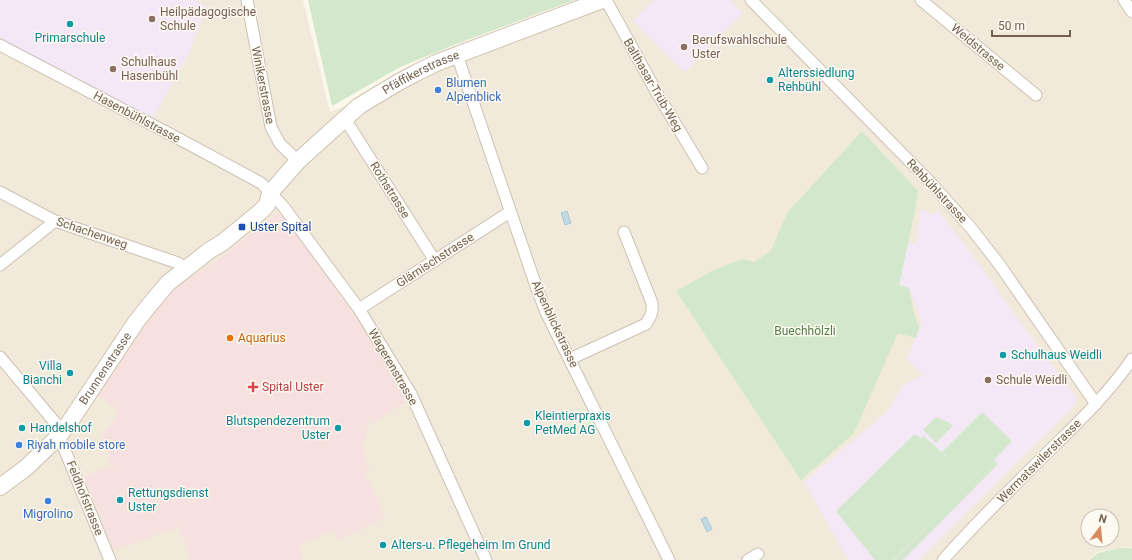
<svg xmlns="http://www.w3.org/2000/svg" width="1132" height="560" font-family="Roboto,sans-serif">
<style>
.residential{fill:#f1eada;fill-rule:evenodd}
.education{fill:#f4e8f7}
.medical{fill:#f7e0e0}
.green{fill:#d2e7cb}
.water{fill:#c1d9e2;stroke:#a9c6d3}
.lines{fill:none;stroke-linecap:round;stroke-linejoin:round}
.minor-casing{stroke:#ccc1b2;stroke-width:13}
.secondary-casing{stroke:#cec2b0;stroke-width:18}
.minor{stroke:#fff;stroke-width:11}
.secondary{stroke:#fff;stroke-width:16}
.education-dot{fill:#8d6e63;stroke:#fdfaf1;stroke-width:1.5}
.culture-dot{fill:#0f9aa8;stroke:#fdfaf1;stroke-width:1.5}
.shop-dot{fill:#3f7fe0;stroke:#fdfaf1;stroke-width:1.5}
.transit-dot{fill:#1a4fb4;stroke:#fdfaf1;stroke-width:1.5}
.food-dot{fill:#e8710a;stroke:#fdfaf1;stroke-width:1.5}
.health-dot{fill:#e0444e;stroke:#fdfaf1;stroke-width:1.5}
.labels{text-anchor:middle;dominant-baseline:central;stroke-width:3;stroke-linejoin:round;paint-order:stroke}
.education-label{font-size:12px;fill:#785e54;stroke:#fdfaf1;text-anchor:start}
.culture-label{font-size:12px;fill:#0d838f;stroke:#fdfaf1;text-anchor:start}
.street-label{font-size:12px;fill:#736251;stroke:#fdfaf1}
.shop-label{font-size:12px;fill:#366cbe;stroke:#fdfaf1;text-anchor:start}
.transit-label{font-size:12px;fill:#164399;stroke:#fdfaf1;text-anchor:start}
.park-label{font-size:12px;fill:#547d4d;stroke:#fdfaf1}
.food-label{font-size:12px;fill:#c56008;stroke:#fdfaf1;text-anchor:start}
.health-label{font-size:12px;fill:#be3a42;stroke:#fdfaf1;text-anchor:start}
</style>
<rect width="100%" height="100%" fill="#fbf7eb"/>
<path class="residential" d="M0,0H303L330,112L498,46L569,21L606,0H1132V547L1119,548L1097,552L1088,560H0ZM1088,516H1112V540H1088Z"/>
<path class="education" d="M0,0H194L207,6L188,55L152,120L0,45Z
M654,0H729L743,13L685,72L633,21Z
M923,210L932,215L937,210L972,254L1015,315L1076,397V401L1075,405L919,560H848L804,482L888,411L903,386L923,375L907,358L922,324L909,288L899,285L908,242L916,244L920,212Z"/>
<path class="medical" d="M279,212L306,247L372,339L401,385L408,401L369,425L365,433L367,440L360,442L362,449L370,468L365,472L385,518L339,540L332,531L298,546L303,560H192L179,527L114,550L84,477L113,465L101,439L120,410L98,396L143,327L156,310L182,282L192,276L214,263Z"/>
<path class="green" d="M308,0H574L454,45L400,67L332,106Z
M862,131L918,191L915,211L899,285L909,288L913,310L919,327L916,338L898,333L854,433L801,480L676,291L712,271L742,259L754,262L771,251L787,213Z
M982,412L1012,441L994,460L998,464L903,560H894L954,500L893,560H875L836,511L915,434L921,438L924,436L930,442H931L972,482L942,452Z
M936,417C943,422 946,419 953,426L936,443L923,430Z
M1119,548H1132V560H1089L1098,553Z"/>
<path class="water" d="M567,211L571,223L565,225L561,213Z
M706,517L712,529L707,532L701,519Z"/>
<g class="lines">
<defs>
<path id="minor" d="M247,0L271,127L280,144L298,161
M606,0L657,93L702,168
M751,0L930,182L971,228L999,264L1096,404
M921,0L1036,95
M1124,0L1132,12
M0,45L170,134L261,183L283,206L359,309L411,394L486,560
M457,55L536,286L546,312L669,560
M345,119L435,261
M0,192L55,221L178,263L186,269
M0,265L55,221
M359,309L510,212
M0,357L58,426L59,436L110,560
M570,359L646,324C651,316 653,312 652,303L624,232
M748,560L758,554
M943,560C978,520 1017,483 1055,445C1083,418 1110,391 1132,359"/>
<g id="secondary">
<path id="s1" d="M0,487L27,467L59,436L73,417L136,322L151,303L168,283L210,250L222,243L260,212L267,205L270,193L298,161L359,106L399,82L416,73L436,63L602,0"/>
</g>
</defs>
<use href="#minor" class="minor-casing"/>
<use href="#secondary" class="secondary-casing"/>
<use href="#minor" class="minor"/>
<use href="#secondary" class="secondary"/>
</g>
<g class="education-dot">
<circle cx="152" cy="19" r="4"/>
<circle cx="684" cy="47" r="4"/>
<circle cx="113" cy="69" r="4"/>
<circle cx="988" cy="380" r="4"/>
</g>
<g class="culture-dot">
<circle cx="70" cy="24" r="4"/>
<circle cx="770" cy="80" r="4"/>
<circle cx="1003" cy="355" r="4"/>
<circle cx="70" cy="373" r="4"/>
<circle cx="527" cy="423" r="4"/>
<circle cx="22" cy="428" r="4"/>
<circle cx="338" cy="428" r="4"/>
<circle cx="120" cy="500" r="4"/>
<circle cx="383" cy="545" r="4"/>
</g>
<g class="shop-dot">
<circle cx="438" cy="90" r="4"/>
<circle cx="19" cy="445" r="4"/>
<circle cx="48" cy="501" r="4"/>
</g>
<rect class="transit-dot" x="238" y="223" width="8" height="8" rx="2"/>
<circle class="food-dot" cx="230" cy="338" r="4"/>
<path class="health-dot" d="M251 381h4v4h4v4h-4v4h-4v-4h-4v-4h4z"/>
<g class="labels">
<g class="education-label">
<text x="160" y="12">Heilpädagogische<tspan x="160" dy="14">Schule</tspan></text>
<text x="692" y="40">Berufswahlschule<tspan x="692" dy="14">Uster</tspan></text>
<text x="121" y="62">Schulhaus<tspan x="121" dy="14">Hasenbühl</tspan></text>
<text x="996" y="380">Schule Weidli</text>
</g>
<g class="culture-label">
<text x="70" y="38" text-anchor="middle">Primarschule</text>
<text x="778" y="73">Alterssiedlung<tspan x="778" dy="14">Rehbühl</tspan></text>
<text x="1011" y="355">Schulhaus Weidli</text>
<text x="62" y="366" text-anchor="end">Villa<tspan x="62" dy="14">Bianchi</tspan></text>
<text x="535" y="416">Kleintierpraxis<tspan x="535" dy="14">PetMed AG</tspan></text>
<text x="330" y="421" text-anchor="end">Blutspendezentrum<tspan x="330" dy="14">Uster</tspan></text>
<text x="30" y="428">Handelshof</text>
<text x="128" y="493">Rettungsdienst<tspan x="128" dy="14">Uster</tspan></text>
<text x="391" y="545">Alters-u. Pflegeheim Im Grund</text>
</g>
<g class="street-label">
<text transform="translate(978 47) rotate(40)">Weidstrasse</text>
<text stroke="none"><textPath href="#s1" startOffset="600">Pfäffikerstrasse</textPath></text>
<text transform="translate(263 85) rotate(79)">Winikerstrasse</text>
<text transform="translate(653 85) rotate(60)">Balthasar-Trüb-Weg</text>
<text transform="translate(137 117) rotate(28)">Hasenbühlstrasse</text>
<text transform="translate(390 190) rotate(58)">Rothstrasse</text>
<text transform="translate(937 191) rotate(47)">Rehbühlstrasse</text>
<text transform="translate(92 233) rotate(19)">Schachenweg</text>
<text transform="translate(435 260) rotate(-33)">Glärnischstrasse</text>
<text transform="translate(555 324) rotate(65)">Alpenblickstrasse</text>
<text transform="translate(393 367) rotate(60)">Wagerenstrasse</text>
<text stroke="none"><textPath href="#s1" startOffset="160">Brunnenstrasse</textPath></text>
<text transform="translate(1039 461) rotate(-45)">Wermatswilerstrasse</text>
<text transform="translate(85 498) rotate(68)">Feldhofstrasse</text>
</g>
<g class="shop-label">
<text x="446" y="83">Blumen<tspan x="446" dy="14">Alpenblick</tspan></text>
<text x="27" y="445">Riyah mobile store</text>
<text x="48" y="514" text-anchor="middle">Migrolino</text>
</g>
<g class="transit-label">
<text x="250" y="227">Uster Spital</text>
</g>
<g class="park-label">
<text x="805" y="331">Buechhölzli</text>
</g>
<g class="food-label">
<text x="238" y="338">Aquarius</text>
</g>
<g class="health-label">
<text x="262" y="387">Spital Uster</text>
</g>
</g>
<g transform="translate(1100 528) rotate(16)"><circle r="19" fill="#fdfaf1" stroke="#c6bdb1"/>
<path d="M0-3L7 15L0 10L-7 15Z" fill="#d68b5f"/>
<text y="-6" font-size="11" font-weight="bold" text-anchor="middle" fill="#736251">N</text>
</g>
<path d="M992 30v6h78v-6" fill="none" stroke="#736251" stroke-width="2"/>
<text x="998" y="30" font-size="12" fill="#736251" stroke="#fdfaf1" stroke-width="3" paint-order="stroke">50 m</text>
</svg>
